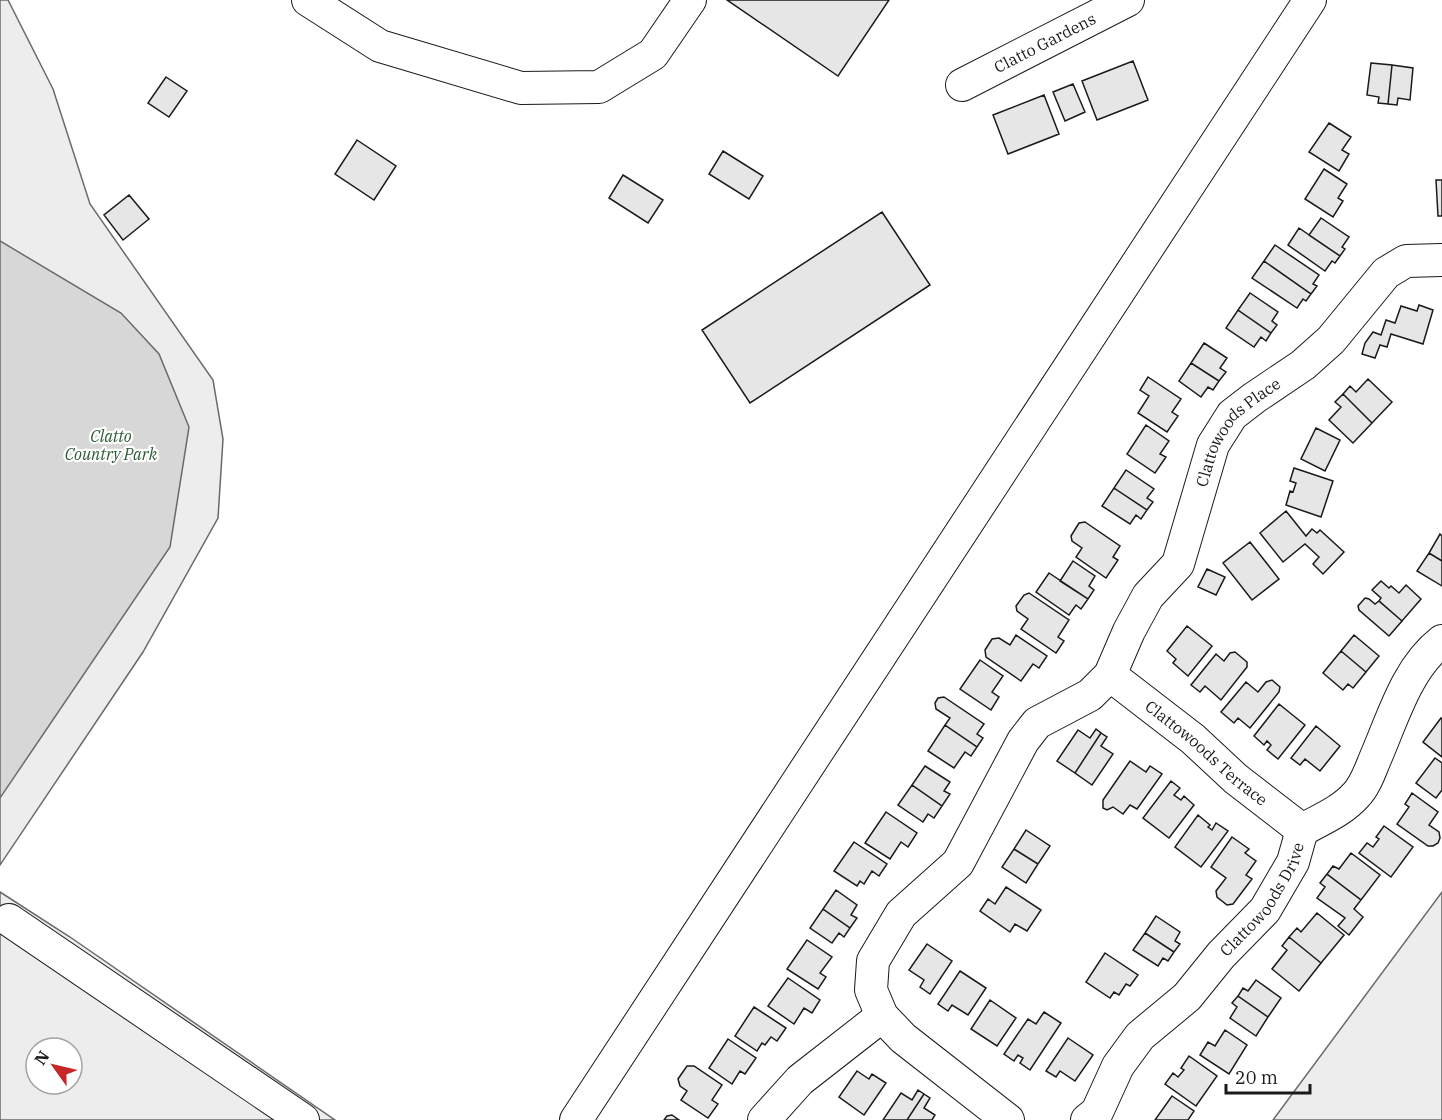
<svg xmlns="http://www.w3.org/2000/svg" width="1442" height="1120" font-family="'IBM Plex Serif',serif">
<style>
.built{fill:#ededed;stroke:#6a6a6a;stroke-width:1.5;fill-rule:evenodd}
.water{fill:#d7d7d7;stroke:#6a6a6a;stroke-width:1.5}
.building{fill:#e6e6e6;stroke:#1a1a1a;stroke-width:1.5}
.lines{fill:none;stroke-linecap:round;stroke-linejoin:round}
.minor-casing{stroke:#1a1a1a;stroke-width:34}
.minor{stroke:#fff;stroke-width:32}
.labels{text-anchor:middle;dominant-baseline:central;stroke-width:4.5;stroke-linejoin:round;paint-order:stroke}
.street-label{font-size:16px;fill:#1a1a1a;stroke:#fff}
.park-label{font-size:16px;font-style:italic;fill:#2b5a34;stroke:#fff}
</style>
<rect width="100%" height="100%" fill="#fff"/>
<path class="built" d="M0,0H8L53,89L90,204L213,380L223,439L218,518L143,652L0,865Z
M0,892L70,937L335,1120H0ZM36,1048H72V1084H36Z
M1442,892V1120H1273Z"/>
<path class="water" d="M0,241L121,313L159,354L189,427L170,547L0,798Z"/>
<path class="building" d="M727,0H889L838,76Z
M1133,61L1148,100L1097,120L1082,81Z
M1371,63L1392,65L1388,104L1378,103L1379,97L1367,95Z
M1392,65L1413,68L1410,100L1398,98L1397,105L1388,104Z
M166,77L187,91L169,117L148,103Z
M1073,84L1085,112L1065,121L1053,92Z
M1044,95L1059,134L1008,154L993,115Z
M1329,123L1351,137L1342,150L1349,154L1339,171L1309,152Z
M357,140L396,166L374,200L335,174Z
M723,151L763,176L749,199L709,174Z
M1324,169L1347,184L1338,198L1343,201L1333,217L1305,199Z
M623,175L663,200L648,223L609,198Z
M1436,180H1442V216H1438Z
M129,195L149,219L123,240L104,215Z
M882,212L930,285L750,403L702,330Z
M1321,218L1349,237L1342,247L1345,249L1340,256L1309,235Z
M1299,228L1340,256L1335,263L1332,261L1325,271L1288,245Z
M1275,245L1319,275L1313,284L1317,286L1311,294L1264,261Z
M1264,261L1311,294L1306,301L1303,299L1297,308L1252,278Z
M1250,293L1278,312L1272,321L1277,325L1271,333L1238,310Z
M1419,305L1433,310L1423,344L1391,334L1387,347L1380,345L1375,358L1362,354L1365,343L1373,332L1381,335L1386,320L1395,323L1401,306L1417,311Z
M1238,310L1271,333L1266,341L1261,337L1254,347L1226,328Z
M1204,343L1227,358L1220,368L1226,372L1219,381L1191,363Z
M1191,363L1219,381L1213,390L1208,387L1201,397L1179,381Z
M1148,377L1181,399L1172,412L1178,416L1167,432L1138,413L1149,396L1140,390Z
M1368,379L1392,402L1372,423L1343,394L1350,386L1356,392Z
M1343,394L1372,423L1353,443L1329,420L1341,407L1335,402Z
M1146,425L1169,441L1160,454L1166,457L1155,473L1127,454Z
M1316,428L1340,440L1325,471L1301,459Z
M1294,468L1333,481L1321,517L1286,505L1290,491L1293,492L1296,483L1290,481Z
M1126,470L1154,489L1147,498L1153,502L1147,510L1114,488Z
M1114,488L1147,510L1141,519L1136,515L1130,524L1102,506Z
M1286,511L1306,536L1312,529L1317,533L1320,530L1344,552L1323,574L1313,564L1319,557L1305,544L1283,562L1260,533Z
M1085,522L1120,546L1113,557L1118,560L1106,578L1076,557L1082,548L1072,541L1071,536L1079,523Z
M1440,534L1442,536V561L1429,553Z
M1250,542L1279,579L1252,600L1223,563Z
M1429,553L1442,561V586L1417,571Z
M1073,561L1095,576L1089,586L1094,590L1088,599L1060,581Z
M1207,569L1225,577L1216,595L1198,587Z
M1049,573L1088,599L1081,609L1076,605L1069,615L1036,592Z
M1381,581L1389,588L1391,586L1399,593L1406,585L1421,599L1402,621L1379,601L1381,598L1372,590Z
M1029,593L1069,620L1058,637L1064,641L1056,653L1021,629L1028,619L1017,611L1016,606L1024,595Z
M1365,598L1369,599L1375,604L1379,601L1402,621L1389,636L1359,610L1358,606Z
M1187,626L1212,646L1188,676L1173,663L1176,659L1167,651Z
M1016,635L1047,656L1039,668L1033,664L1021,681L986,657L985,650L992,639L999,638L1010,645Z
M1354,635L1379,656L1366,672L1341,651Z
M1341,651L1366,672L1353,688L1348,684L1343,690L1323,673Z
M1235,652L1247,662V667L1221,700L1205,686L1200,692L1191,685L1216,654L1224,661L1230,653Z
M980,660L1003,676L992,692L999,697L991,710L960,689Z
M1272,680L1280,687L1279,692L1250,728L1238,718L1234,723L1221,712L1246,682L1258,692L1266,682Z
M944,697L984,724L977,734L983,738L977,747L945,725L950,718L936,709L935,703L938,698Z
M1279,704L1305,725L1278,759L1267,750L1271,745L1267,741L1264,745L1254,736Z
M1441,718L1442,719V757L1423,742Z
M945,725L977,747L971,756L965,752L954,768L928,751Z
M1316,726L1340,746L1320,771L1305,759L1300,765L1291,758Z
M1096,729L1101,733L1075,773L1057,761L1078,730L1090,738Z
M1101,733L1107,737L1101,746L1113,754L1092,785L1075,773Z
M1435,758L1442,763V790L1436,798L1416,783Z
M1130,761L1146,772L1150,766L1162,774L1137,809L1130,805L1123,814L1113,807L1107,810L1103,808V800Z
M925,766L950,782L944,791L950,794L942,806L912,785Z
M1171,781L1180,788L1174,795L1181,800L1184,796L1194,805L1169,838L1143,818Z
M912,785L942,806L934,818L928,814L923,822L898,805Z
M1412,793L1438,812L1429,825L1439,832L1440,838L1438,843L1433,846H1428L1397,824L1409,807L1405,804Z
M886,812L917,833L908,847L901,842L890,859L865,843Z
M1198,815L1210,825L1208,827L1212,830L1216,823L1228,831L1201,867L1175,847Z
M1384,826L1413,847L1391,877L1359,853L1367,843L1373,847L1379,839L1376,837Z
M1026,830L1050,846L1038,864L1014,849Z
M1232,837L1249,849L1245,853L1256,861L1246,875L1252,879L1233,904L1227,905L1217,897L1216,891L1226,878L1211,867Z
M854,842L887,864L879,876L872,871L864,884L860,881L857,886L834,871Z
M1014,849L1038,864L1026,883L1002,867Z
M1351,853L1380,875L1361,900L1327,874L1333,866L1339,869Z
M1327,874L1361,900L1354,909L1363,917L1349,935L1338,926L1345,918L1317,898L1325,887L1320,883Z
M1006,887L1041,910L1027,931L1015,924L1010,932L980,911L988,899L995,904Z
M836,890L857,905L851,915L857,918L850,928L823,909Z
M823,909L850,928L844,937L839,933L832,943L810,928Z
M1317,913L1344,935L1321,963L1289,937L1297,928L1301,932Z
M1156,916L1180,932L1175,941L1180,944L1174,952L1145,933Z
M1145,933L1174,952L1168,961L1163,958L1158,966L1133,950Z
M1289,937L1321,963L1299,991L1272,969L1287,950L1282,946Z
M807,940L832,957L820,973L826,977L818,989L787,969Z
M927,944L952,961L930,994L920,987L924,980L909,970Z
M1105,953L1138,975L1130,986L1126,984L1119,995L1114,992L1110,998L1086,982Z
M960,971L986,988L968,1015L952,1005L948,1011L938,1004Z
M788,978L820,1000L812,1013L804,1008L794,1024L768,1006Z
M1256,980L1281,998L1268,1017L1238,996L1243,988L1248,991Z
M1238,996L1268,1017L1256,1036L1230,1018L1237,1007L1232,1003Z
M990,1000L1016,1018L997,1046L971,1029Z
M754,1007L786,1028L777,1041L771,1037L765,1045L762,1043L757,1051L735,1036Z
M1044,1012L1061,1023L1030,1070L1020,1063L1023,1058L1018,1055L1014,1061L1004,1054L1028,1019L1036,1024Z
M1225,1030L1247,1045L1229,1074L1200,1055L1208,1042L1215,1046Z
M1068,1038L1093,1055L1075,1081L1060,1071L1056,1077L1046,1071Z
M728,1039L756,1058L745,1074L740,1071L732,1084L709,1068Z
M1189,1056L1217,1076L1196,1106L1165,1084L1173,1073L1178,1077L1184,1070L1181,1068Z
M687,1066H694L722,1085L712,1100L718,1104L708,1118L681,1100L687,1091L680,1086L678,1079Z
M857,1071L869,1079L872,1074L886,1083L864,1115L839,1097Z
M918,1090L924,1094L907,1120H883L901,1093L912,1100Z
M924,1094L930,1098L924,1108L935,1115L932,1120H907Z
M1172,1096L1194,1111L1188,1120H1155Z
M672,1115L679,1120H664L667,1116Z"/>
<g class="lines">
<defs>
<g id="minor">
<path d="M308,0L380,46L521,88L599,87L653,54L690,0"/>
<path id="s1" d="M962,85L1128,0"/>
<path id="s2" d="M1110,675L1193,739L1236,779L1302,830"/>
<path d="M9,920L303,1120"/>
<path d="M576,1120L1310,0"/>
<path d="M764,1120L800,1080L882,1016"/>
<path id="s3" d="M1008,1120L903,1038L882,1016L871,990L873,961L901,914L958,863L1023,741L1037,723L1090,695L1110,675L1129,631L1148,596L1178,564L1213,445L1232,415L1254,398L1303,365L1331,340L1386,273L1406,261L1442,260"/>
<path id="s4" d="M1087,1120L1097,1112L1118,1066L1140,1036L1187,997L1221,955L1265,910L1293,862L1302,830C1320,820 1342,811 1356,795C1365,786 1370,771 1375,759C1393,718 1406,669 1442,641"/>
</g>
</defs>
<use href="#minor" class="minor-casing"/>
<use href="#minor" class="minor"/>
</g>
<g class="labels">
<g class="street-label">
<text stroke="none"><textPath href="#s1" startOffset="93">Clatto Gardens</textPath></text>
<text stroke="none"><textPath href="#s3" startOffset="882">Clattowoods Place</textPath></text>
<text stroke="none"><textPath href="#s2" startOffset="124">Clattowoods Terrace</textPath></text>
<text stroke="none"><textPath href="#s4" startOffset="286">Clattowoods Drive</textPath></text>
</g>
<g class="park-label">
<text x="111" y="436">Clatto<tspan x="111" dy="18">Country Park</tspan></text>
</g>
</g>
<g transform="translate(54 1066) rotate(304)"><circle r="28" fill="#ffffff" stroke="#a3a3a3" stroke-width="1.5"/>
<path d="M0-4.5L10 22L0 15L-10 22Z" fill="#c62828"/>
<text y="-9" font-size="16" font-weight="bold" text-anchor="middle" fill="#1a1a1a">N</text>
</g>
<path d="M1226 1084v9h84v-9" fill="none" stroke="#1a1a1a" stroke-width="3"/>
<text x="1235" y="1084" font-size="18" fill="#1a1a1a" stroke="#ffffff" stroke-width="4.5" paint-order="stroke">20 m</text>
</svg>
